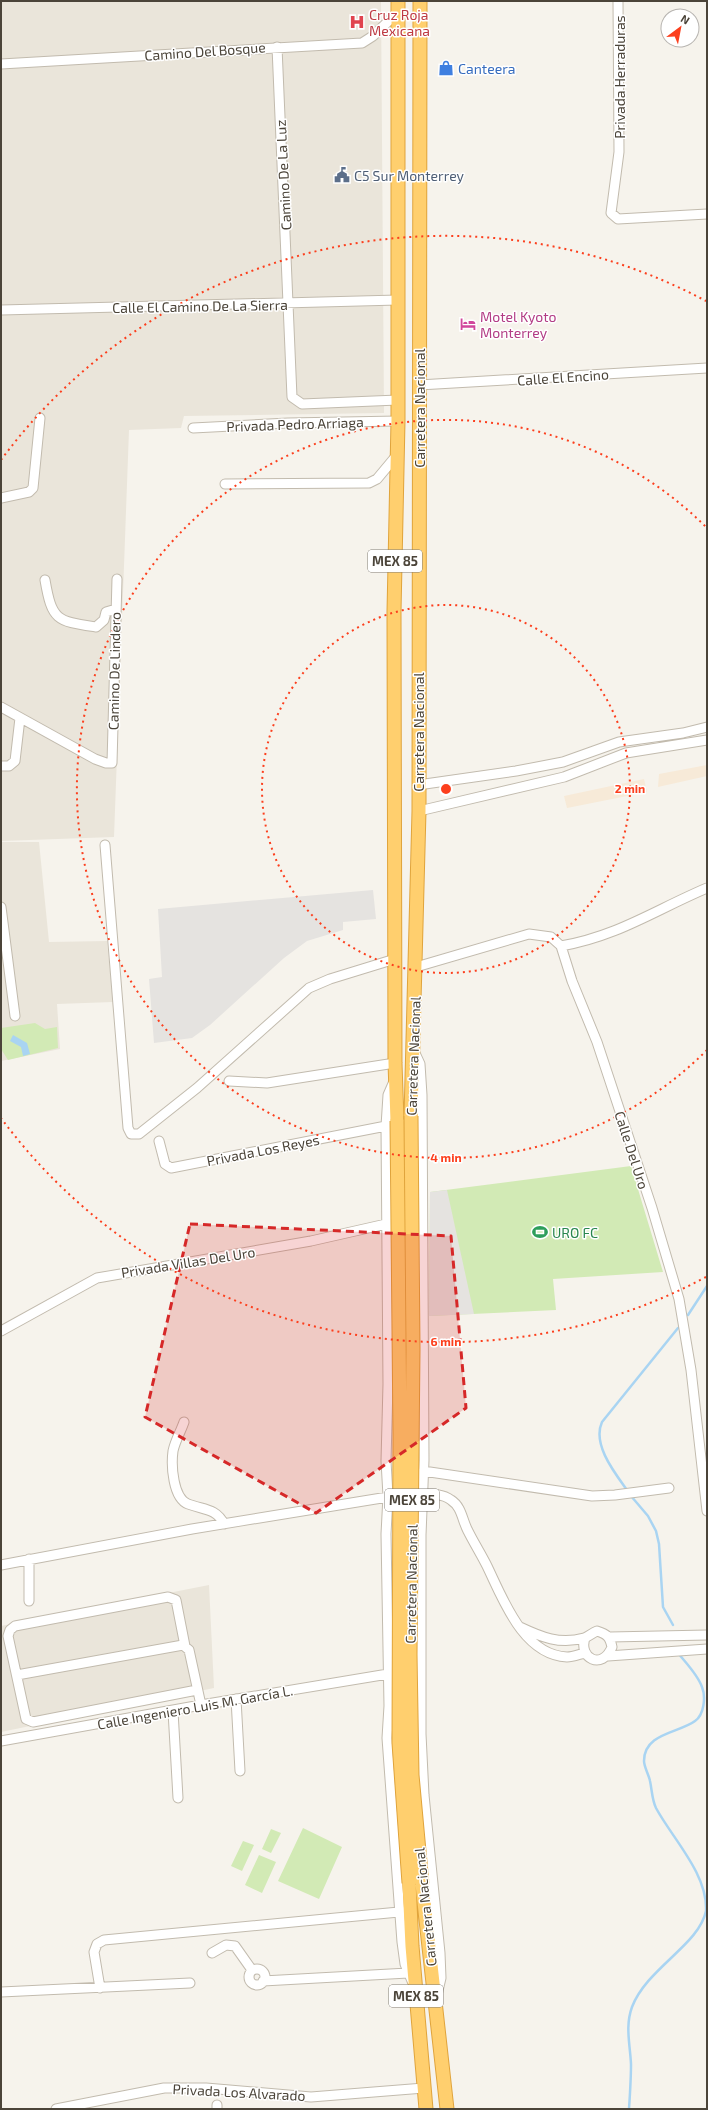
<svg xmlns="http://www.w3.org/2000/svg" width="708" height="2110" font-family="'Exo 2',sans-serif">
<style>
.residential{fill:#eae5da}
.commercial{fill:#f7ead8}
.green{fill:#d2eab5}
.parking{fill:#e5e3e0}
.water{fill:#a9d4f2}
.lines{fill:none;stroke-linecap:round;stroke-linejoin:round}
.stream{stroke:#a9d4f2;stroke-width:2.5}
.minor-casing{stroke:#c2bbae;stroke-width:11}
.highway-casing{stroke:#e0a43c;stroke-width:15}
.minor{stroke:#fff;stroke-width:9}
.highway{stroke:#ffcf6e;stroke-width:13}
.highway-bridge-casing{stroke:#e0a43c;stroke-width:15;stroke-linecap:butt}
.highway-bridge{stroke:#ffcf6e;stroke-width:13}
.marked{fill:#d62828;fill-opacity:0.2;stroke:#d62828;stroke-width:3;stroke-dasharray:8 5;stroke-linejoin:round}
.ring{fill:none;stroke:#fc3f1d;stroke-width:2;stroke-dasharray:2 4}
.labels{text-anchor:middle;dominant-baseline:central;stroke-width:3;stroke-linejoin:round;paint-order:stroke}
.shield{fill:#fff;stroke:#817c74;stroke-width:1}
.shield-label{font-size:13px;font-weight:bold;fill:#4b4439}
.health-label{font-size:14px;fill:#be3a42;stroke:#fff;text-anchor:start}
.street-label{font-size:14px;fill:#4b4439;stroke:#fff}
.shop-label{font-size:14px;fill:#366cbe;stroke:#fff;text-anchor:start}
.service-label{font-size:14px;fill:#4e5e75;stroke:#fff;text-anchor:start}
.hotel-label{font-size:14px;fill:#b23c85;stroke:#fff;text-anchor:start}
.leisure-label{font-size:14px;fill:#27864d;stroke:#fff;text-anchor:start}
.centre{fill:#fc3f1d;stroke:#fff;stroke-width:2}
.ring-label{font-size:12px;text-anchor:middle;font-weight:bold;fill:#fc3f1d;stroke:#fff;stroke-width:3;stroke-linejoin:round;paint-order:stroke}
</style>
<rect width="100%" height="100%" fill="#f6f3ec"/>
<path class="residential" d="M1,1H381L384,413L184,416L181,428L129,430L114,837L1,841Z
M1,842H39L49,942L107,941L113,1002L57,1004L60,1049L1,1061Z
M209,1585L214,1688L1,1732V1626Z"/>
<path class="commercial" d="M707,765V776L658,787L659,774Z
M644,779L647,792L567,808L564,796Z"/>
<path class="green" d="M35,1023L45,1029L57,1027L58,1048L8,1060L1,1049V1028Z
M631,1166L663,1272L553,1279L556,1310L429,1316L430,1192Z
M303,1828L342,1847L319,1899L278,1881Z
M271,1829L281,1833L271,1853L262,1849Z
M243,1841L254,1845L242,1871L231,1866Z
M259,1855L276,1862L262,1893L245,1885Z"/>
<path class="parking" d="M373,890L376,919L343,922V930L307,941L284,958L210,1025L192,1038L154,1043L149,979L162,977L158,909Z
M447,1190L474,1314L429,1316L430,1192Z"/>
<path class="water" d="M13,1035L27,1043L30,1054L23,1056L21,1047L10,1041Z"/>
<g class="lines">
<path class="stream" d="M688,1315L707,1286
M627,1490C614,1472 592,1444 602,1422L678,1328
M631,1496L648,1516L656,1531L659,1544L663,1607L673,1625
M629,2109C630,2094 631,2079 631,2064C630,2044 625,2026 632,2007C647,1968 699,1945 706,1911C708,1874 672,1838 656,1808C652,1800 652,1790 650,1781C649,1775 644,1767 644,1761C644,1733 679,1733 695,1721C704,1715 706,1697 702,1687C698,1675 686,1663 678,1653"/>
<defs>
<path id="minor" d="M618,1L619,152L611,213L618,219L707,214
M277,47L292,397L302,404L398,400
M1,64L362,43L373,36L398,12
M1,310L398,300
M419,385L707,368
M193,428L288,423L398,421
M225,484L369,483L377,479L397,455
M1,498L29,492L33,488L40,418
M45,580C52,621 57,621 96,627L104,620L106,612L116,609
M1,707L95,759L106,763H112L117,579
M1,766H9L15,761L20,718
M418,785L516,771L563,762L619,742L683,733L707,727
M419,811L564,777L626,753L707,740
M105,845L128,1128L131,1134H139L197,1088L309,988L330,979L395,959
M1,907L15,1016
M561,946C618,936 655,910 707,888
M416,967L529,934L551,937L561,946L572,981L597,1042L652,1208L679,1299L691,1370L707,1511
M414,1051L420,1064L422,1095L424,1460L421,1535V1734L424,1795L440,1953L441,1978L437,1995
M395,1079L388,1095L386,1126L388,1384L386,1461L388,1496L386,1534L389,1706L387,1738L402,1942L405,1964L412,1981
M229,1081L267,1083L395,1063
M159,1141L165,1164L171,1168L386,1126
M1,1331L97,1278L311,1241L386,1224
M184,1422C181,1431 175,1441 173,1451C171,1466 173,1498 188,1504C204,1510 216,1508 224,1524
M423,1471L592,1496L615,1495L669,1488
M418,1494C429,1494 442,1493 451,1500C462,1507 462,1520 468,1531C474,1543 481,1554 487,1566C503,1599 523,1655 567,1657C573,1657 580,1654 585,1653
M1,1565L192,1529L394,1496
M29,1601V1559
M520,1627C541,1637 560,1645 584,1638C588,1637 592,1633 597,1631C607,1634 610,1637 612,1647C602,1671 578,1658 585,1638
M610,1637L707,1635
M185,1646L176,1600L168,1597L15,1626L10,1630L8,1636L26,1719L33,1722L197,1690
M608,1656L707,1649
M17,1675L183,1645L189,1650L201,1705
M236,1699L240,1771
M173,1711L178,1798
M1,1741L201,1705L388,1674
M212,1953L226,1945L235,1946L252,1970
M249 1977a8 8 0 1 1 16 0a8 8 0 1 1-16 0Z
M263,1981L408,1973
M100,1988L94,1952L97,1944L104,1940L399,1912
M1,1992L190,1983
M217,2105V2109
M56,2109L164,2088H206L311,2097L424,2088"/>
<path id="highway" d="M411,1116L419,811L420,1
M397,1121L395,1063L394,612L398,421V1
M409,1883L412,1946L426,2109
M422,1884L447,2109"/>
</defs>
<use href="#minor" class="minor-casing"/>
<use href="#highway" class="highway-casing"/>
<use href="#minor" class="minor"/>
<use href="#highway" class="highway"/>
<defs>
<path id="highway-bridge" d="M411,1116L413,1349L410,1654L412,1775L422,1884
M397,1121L400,1436L399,1743L409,1883"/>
</defs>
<use href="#highway-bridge" class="highway-bridge-casing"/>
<use href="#highway-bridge" class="highway-bridge"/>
</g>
<path class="marked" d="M190,1224L451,1236L466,1408L316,1513L145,1417Z"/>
<g class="ring">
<circle cx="446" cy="789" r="184"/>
<path d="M707 1050A369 369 0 1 1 707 528"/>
<path d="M706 1277A553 553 0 0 1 1 1118M1 460A553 553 0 0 1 706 301"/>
</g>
<defs>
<symbol id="hospital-bare" viewBox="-9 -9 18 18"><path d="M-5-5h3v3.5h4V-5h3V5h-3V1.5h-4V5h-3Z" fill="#e0444e" stroke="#fff" stroke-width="2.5" paint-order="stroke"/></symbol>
<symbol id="shop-bare" viewBox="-9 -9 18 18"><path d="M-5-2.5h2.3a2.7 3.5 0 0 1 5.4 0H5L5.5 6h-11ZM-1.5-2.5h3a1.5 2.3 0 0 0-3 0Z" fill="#3f7fe0" stroke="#fff" stroke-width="2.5" paint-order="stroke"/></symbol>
<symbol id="civic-bare" viewBox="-9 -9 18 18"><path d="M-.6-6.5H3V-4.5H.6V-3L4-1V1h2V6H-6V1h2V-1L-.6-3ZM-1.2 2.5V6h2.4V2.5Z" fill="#5c6f8a" stroke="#fff" stroke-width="2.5" paint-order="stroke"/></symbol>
<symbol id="hotel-bare" viewBox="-9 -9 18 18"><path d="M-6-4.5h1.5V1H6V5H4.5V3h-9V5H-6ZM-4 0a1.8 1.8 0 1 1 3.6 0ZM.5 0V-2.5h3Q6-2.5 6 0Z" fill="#d1479c" stroke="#fff" stroke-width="2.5" paint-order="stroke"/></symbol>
<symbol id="stadium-bare" viewBox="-9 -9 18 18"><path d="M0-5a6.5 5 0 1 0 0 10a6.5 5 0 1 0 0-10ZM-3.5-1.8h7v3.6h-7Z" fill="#2e9e5b" stroke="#fff" stroke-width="2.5" paint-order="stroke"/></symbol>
</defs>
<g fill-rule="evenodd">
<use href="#hospital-bare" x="346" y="11" width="22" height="22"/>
<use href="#shop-bare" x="435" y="57" width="22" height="22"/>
<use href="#civic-bare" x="331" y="164" width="22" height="22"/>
<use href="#hotel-bare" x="457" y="313" width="22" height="22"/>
<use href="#stadium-bare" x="529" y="1221" width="22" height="22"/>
</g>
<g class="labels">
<g class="shield">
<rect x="368" y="550" width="54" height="22" rx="3"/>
<rect x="385" y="1489" width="54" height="22" rx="3"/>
<rect x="389" y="1985" width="54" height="22" rx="3"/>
</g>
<g class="shield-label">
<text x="395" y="561">MEX 85</text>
<text x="412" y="1500">MEX 85</text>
<text x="416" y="1996">MEX 85</text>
</g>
<g class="health-label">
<text x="369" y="14">Cruz Roja<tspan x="369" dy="16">Mexicana</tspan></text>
</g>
<g class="street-label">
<text transform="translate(205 51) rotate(-4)">Camino Del Bosque</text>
<text transform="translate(619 77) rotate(-90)">Privada Herraduras</text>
<text transform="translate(283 175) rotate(-93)">Camino De La Luz</text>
<text transform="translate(200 306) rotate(-1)">Calle El Camino De La Sierra</text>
<text transform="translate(563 377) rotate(-4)">Calle El Encino</text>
<text transform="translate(419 408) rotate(-90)">Carretera Nacional</text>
<text transform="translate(295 424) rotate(-2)">Privada Pedro Arriaga</text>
<text transform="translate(114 671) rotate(-89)">Camino De Lindero</text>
<text transform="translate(418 732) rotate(-90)">Carretera Nacional</text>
<text transform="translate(413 1056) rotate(-88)">Carretera Nacional</text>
<text transform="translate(263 1150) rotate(-11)">Privada Los Reyes</text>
<text transform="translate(632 1150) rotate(72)">Calle Del Uro</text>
<text transform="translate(188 1262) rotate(-9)">Privada Villas Del Uro</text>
<text transform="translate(411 1584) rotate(-89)">Carretera Nacional</text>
<text transform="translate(195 1707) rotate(-10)">Calle Ingeniero Luis M. García L.</text>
<text transform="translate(425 1907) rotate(-96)">Carretera Nacional</text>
<text transform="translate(239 2092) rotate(3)">Privada Los Alvarado</text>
</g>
<g class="shop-label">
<text x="458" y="68">Canteera</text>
</g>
<g class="service-label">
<text x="354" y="175">C5 Sur Monterrey</text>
</g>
<g class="hotel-label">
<text x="480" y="316">Motel Kyoto<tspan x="480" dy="16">Monterrey</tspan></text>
</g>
<g class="leisure-label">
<text x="552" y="1232">URO FC</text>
</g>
</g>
<circle cx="446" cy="789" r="6" class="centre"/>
<g class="ring-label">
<text x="630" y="793">2 min</text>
<text x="446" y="1162">4 min</text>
<text x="446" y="1346">6 min</text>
</g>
<rect width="708" height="2110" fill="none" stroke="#4b4439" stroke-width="4"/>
<g transform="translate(680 28) rotate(32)"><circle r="19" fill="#ffffff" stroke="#b7b4b0"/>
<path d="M0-3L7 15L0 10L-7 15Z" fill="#fc3f1d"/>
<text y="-6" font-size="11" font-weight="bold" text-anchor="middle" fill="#4b4439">N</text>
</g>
</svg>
